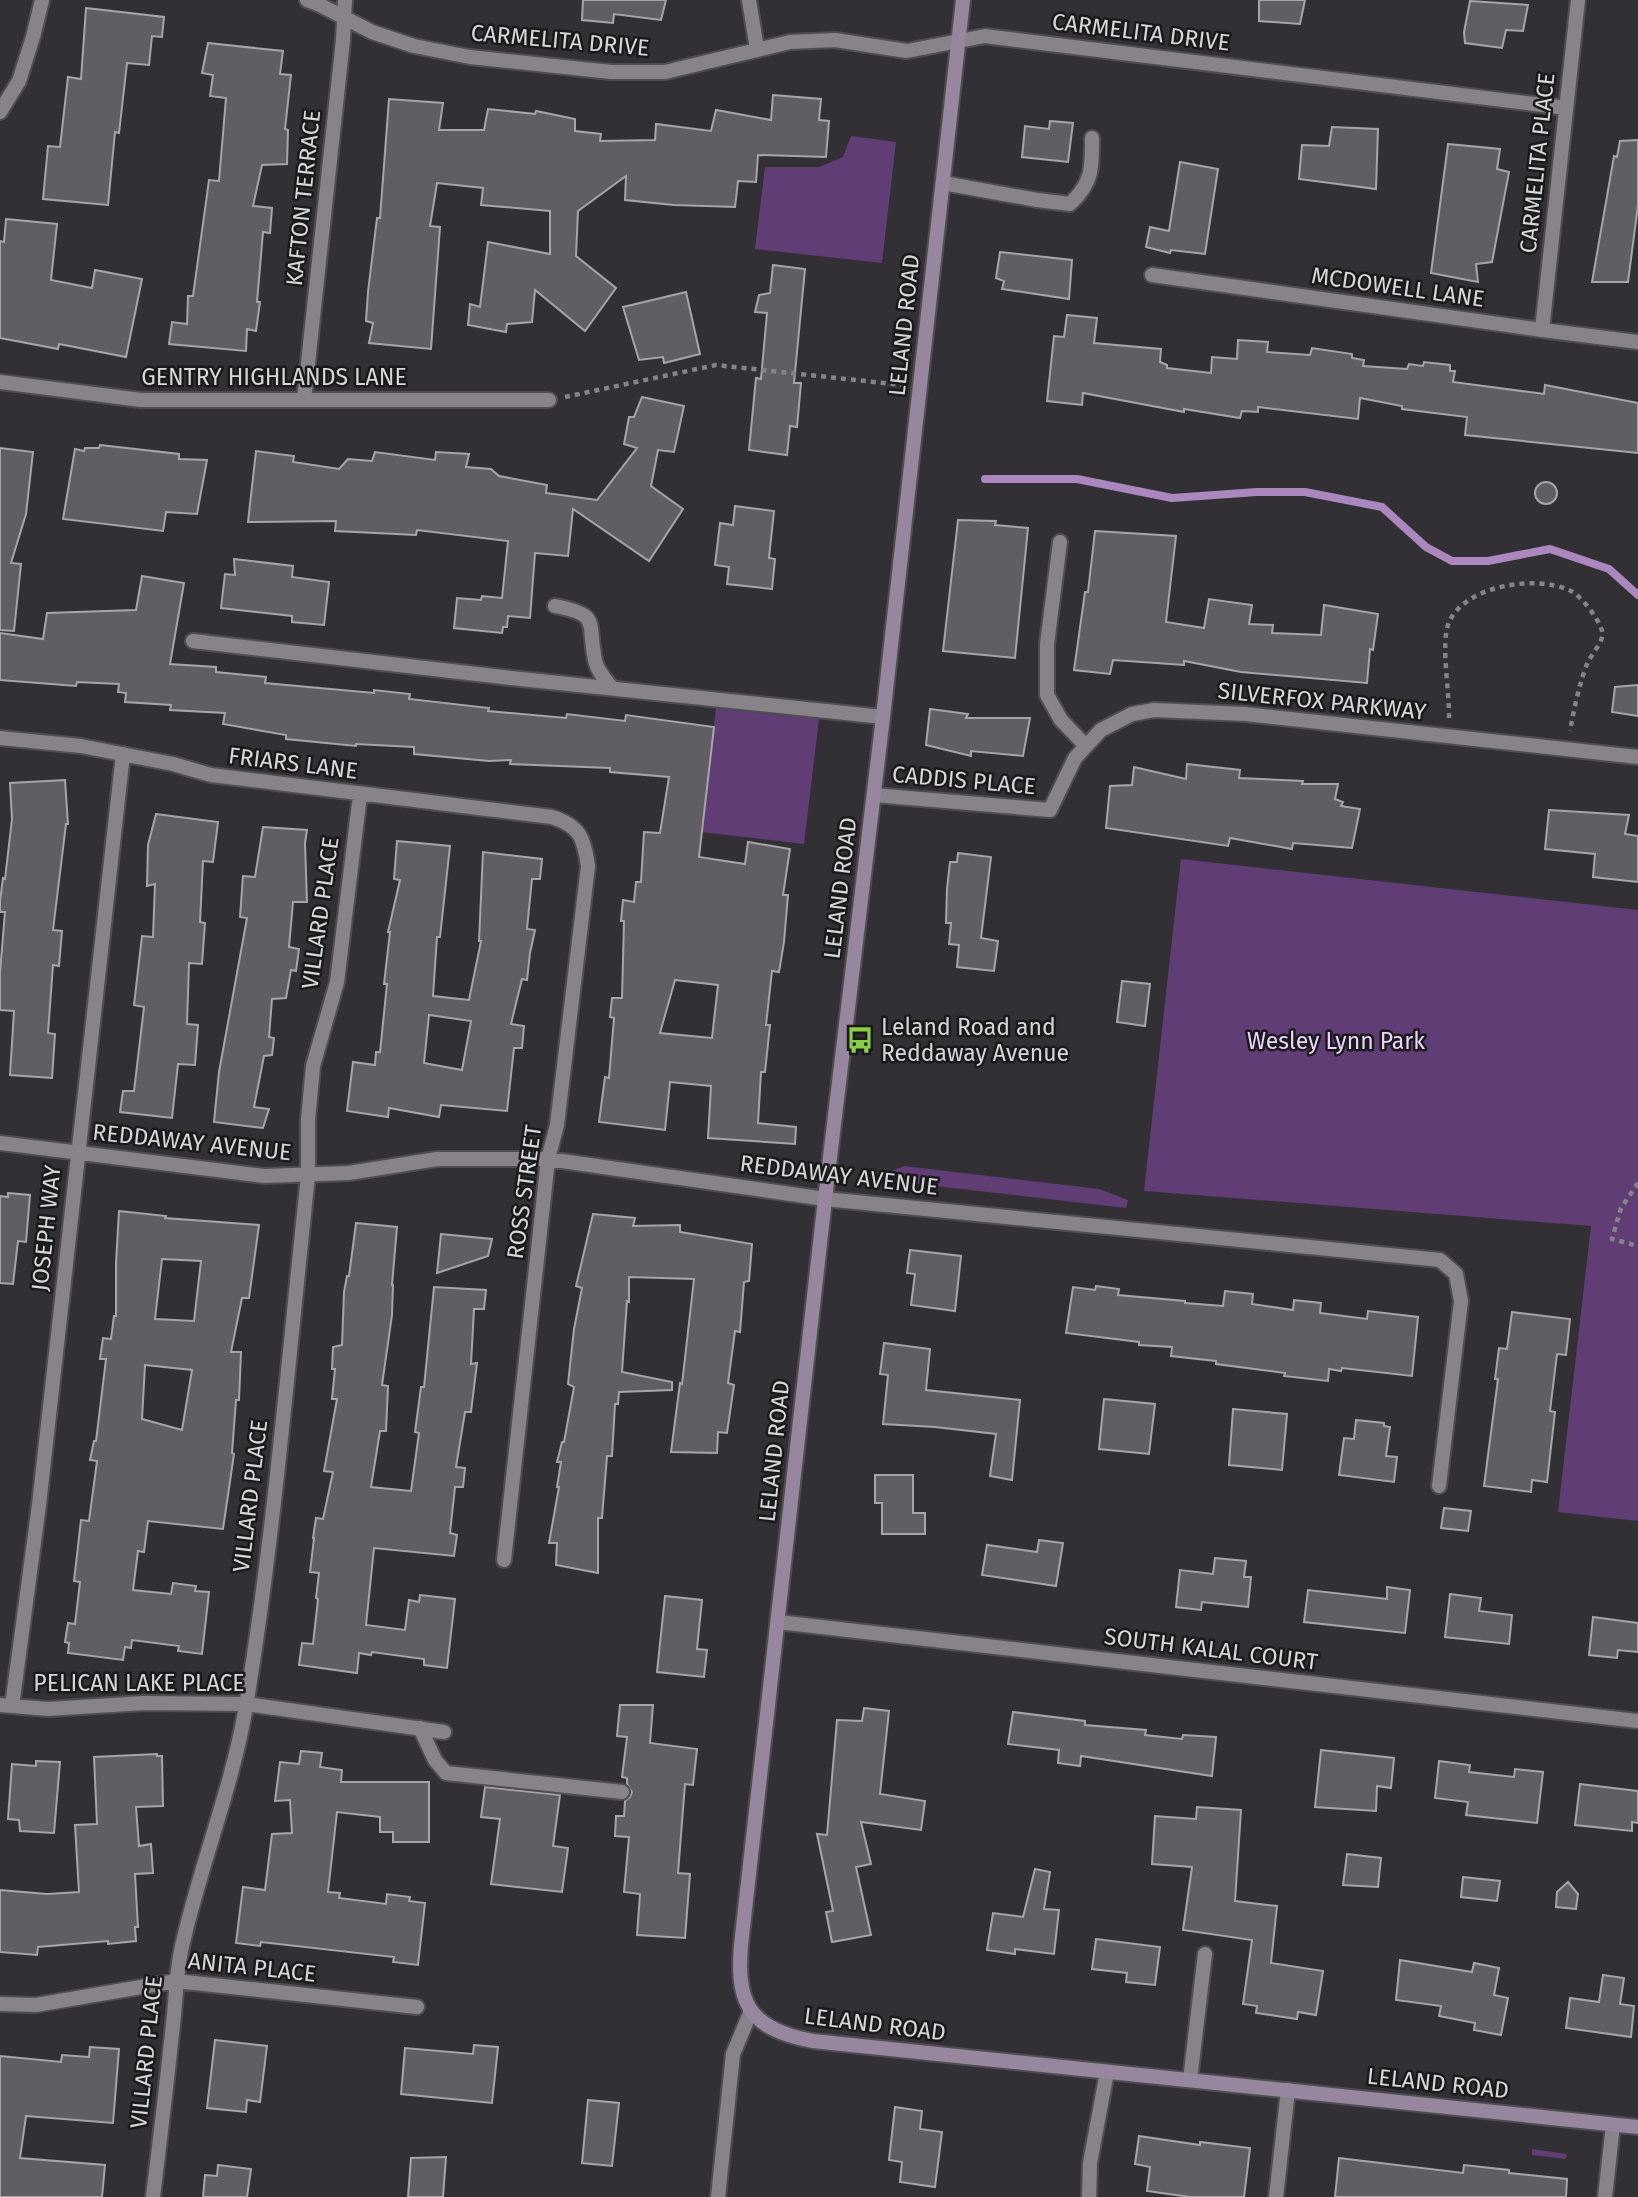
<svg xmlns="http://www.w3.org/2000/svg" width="1638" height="2197" font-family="'Fira Sans',sans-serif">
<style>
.green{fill:#603d75}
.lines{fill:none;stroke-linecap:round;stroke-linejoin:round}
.stream{stroke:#aa88be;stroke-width:8}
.building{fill:#605d63;stroke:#a8a4ab;stroke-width:2;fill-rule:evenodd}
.lane-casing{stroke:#504d52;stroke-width:18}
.street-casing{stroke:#504d52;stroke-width:18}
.secondary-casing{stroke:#504d52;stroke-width:18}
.path{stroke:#868488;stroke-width:4.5;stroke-dasharray:5 5;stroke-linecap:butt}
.lane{stroke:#878389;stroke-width:14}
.street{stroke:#878389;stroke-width:14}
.secondary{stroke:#96879f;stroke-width:14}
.labels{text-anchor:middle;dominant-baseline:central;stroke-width:5;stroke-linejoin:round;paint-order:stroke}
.street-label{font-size:23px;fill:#d8d6d9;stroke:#1a191b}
.poi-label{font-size:23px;fill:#d8d6d9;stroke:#1a191b;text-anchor:start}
.park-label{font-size:23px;fill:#ecd3fc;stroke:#1a191b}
</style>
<rect width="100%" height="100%" fill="#333035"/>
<path class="green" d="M851,136L896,142L882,263L755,249L765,167H819L843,157Z
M716,708L819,719L804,844L701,832Z
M1181,859L1638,910V1521L1558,1512L1591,1226L1144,1191Z
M904,1166L1099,1189L1128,1200L1126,1208L883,1180L884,1174Z
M1532,2149L1567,2154L1566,2159L1532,2155Z"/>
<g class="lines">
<path class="stream" d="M985,479H1077L1172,498L1257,492H1305L1382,507L1426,547L1452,561H1488L1550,549L1609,569L1638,595"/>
</g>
<path class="building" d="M583,0H666L661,20L614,14L613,23L582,20Z
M1259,0H1305L1300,24L1259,21Z
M1470,1L1528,5L1523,31L1506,30L1502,48L1465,43L1464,32Z
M86,8L164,17L162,37L152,36L149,65L127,63L119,133L115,132L108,205L43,199L48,146L60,147L68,77L81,79Z
M208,43L283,51L280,74L291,75L285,129L288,130L287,164L262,165L253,206L272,208L270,233L263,232L257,302H260L256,331L247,329L246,351L169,344L172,322L187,324L188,296H193L209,180L219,181L226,98L210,96L213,75L202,73Z
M773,95L821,99L819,120L829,121L826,157L758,155L756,182L738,181L735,207L674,205L625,200L626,176L578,211L576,256L616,288L585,331L535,290L532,322L507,324L506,332L468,325L470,304L480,307L488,242L550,254V211L481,205L483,188L437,183L430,226L440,227L431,349L369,343L373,323L366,321L368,292L377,218H380L389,99L443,103L439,130H484L488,109L535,114L536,111L575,119V131L601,134L600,141L655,140L656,124L711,131L716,110L771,120Z
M1050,121L1073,123L1068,162L1022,157L1025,126L1049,129Z
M1332,127L1378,129L1376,189L1299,179L1302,145L1329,146Z
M1638,140V205L1628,282H1592L1614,156L1617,157L1620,141Z
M1448,144L1500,149L1497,169L1509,172L1492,262L1476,264L1478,282L1431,273Z
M1180,162L1218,169L1205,254L1171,250L1170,253L1146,247L1150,227L1169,231Z
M6,219L57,224L51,280L92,288L95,270L142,279L126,357L59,344L58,349L0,338V241L4,242Z
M1000,252L1072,260L1069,299L1002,289L1004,281L996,278Z
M773,265L805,269L794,383H801L797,427L790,426L787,455L749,450L756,378L761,379L767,313L755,312L759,295L770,293Z
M686,292L700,354L664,363L663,357L639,360L623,307Z
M1067,315L1097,318L1094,343L1161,349L1160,362L1167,365V368L1211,373L1212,357L1237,359L1238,340L1268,342L1267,352L1310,355L1312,348L1352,354V358L1364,360L1363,366L1407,369L1409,364L1423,366L1424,362L1450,365V371H1455L1453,382L1544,394L1545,385L1638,403V453L1465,435L1467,417L1402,409V406L1360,398L1358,419L1258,407V412L1242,411L1240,418L1184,409V412L1083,393L1082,405L1047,401L1054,336L1064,337Z
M642,397L684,406L674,452L658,450L651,486L683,509L649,561L573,509L568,556L535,553L530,618L508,616L507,627H503L502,633L454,628L457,598L481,600L482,596L502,598L508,541L417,530L416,535L335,531L336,521L248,522L256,451L294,456L293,462L339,469L348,459L372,461L375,452L435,460L436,452L469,454L466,467L491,469L499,476L547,485L546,493L597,500L637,448L624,444L629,417H634Z
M100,445L179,454V459L207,460L197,514L166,512L163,531L63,519L75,449L84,451L85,448H99Z
M0,448L33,452L26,514L11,563L21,564L14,631L0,630Z
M1535 493a11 11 0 1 1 22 0a11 11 0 1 1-22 0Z
M735,506L774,511L769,558L775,559L772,589L727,584L729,567L715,565L720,523L733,525Z
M958,520L996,521L995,525L1028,528L1015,658L943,651Z
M1095,531L1176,536L1166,622L1204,628L1209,599L1252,605L1249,624L1273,625L1272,633L1321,635L1324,605L1378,614L1373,650L1370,649L1367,683L1241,672L1184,661V665L1113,660L1110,674L1074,670L1085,592H1088Z
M234,559L293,566L292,577L329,582L324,625L292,622V616L221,608L225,574L235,575Z
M142,576L184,583L170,664L216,667V672L266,677L265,683L374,693V690L410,694L409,699L489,708L488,711L566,718L567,714L625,721L626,715L714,727L699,857L745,864L748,842L790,849L783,895H788L784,942L779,972L772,971L766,1025H770L765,1072H761L758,1123L796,1127L795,1144L708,1138L711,1086L670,1082L665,1130L599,1122L605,1077L609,1078L614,1018L610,1017L612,998H622L624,921H621L623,900L634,902L636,882H641L644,832L660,833L669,777L610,772V768L510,764L511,760L489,761L414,754V747L356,744V746L286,739V735L223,724L225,713L170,710L171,705L125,702L126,693L118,692L119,684L77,682L76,686L0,680V633L43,639L47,613L136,610ZM675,980L718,985L712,1038L660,1033Z
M1638,685V716L1612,712L1615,687Z
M930,709L968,714L966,718H1030L1023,756L971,751V756L926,745Z
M1187,764L1240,770L1239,778L1303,781L1302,784H1338L1335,799L1343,802L1341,806L1360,809L1352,848L1293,843L1292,849L1230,838L1228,846L1106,828L1110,786L1132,785L1134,767L1186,779Z
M65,780L68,824H66L53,930L62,931L59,966L53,965L48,1033L55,1034L52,1078L10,1075L14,1011L0,1010V972L5,912H0V901L3,878L5,879L12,819L10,783Z
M1549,810L1629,815L1625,834L1638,836V882L1593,877L1595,854L1545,849Z
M156,814L218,822L213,862L203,861L200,922L205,923L202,964L189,963L187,1024L198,1025L195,1065L178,1064L172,1118L120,1112L123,1091H134L144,1007L134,1005L142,936L153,937L155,884L147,886L148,845Z
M263,827L307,830L305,843L307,902H293L289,947L299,949L296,971L291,970L286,998L272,999L269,1037L274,1038L272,1055L264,1056L254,1107L269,1109L263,1128L214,1122L219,1072L247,918L240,917L243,876L255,877Z
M397,841L450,846L440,937H437L433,996L469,1000L481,941H479L483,852L542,859L540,879H532L527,929L535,930L530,953L527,980L522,979L511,1024L524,1026L522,1048H514L507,1111L441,1105L439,1117L389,1108L388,1117L347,1111L353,1062L375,1065L376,1052H380L387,984H384L390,932H388L400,880L394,879ZM429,1015L471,1021L462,1070L424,1063Z
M958,853L991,857L981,938L998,941L994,971L957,967L959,945L949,944L951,923H946L947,889L950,862H957Z
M1122,981L1150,984L1145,1026L1117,1022Z
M8,1193L30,1195L26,1242L18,1241L13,1284L0,1283V1196L8,1197Z
M119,1211L166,1216L165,1218L259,1225L249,1298H242L231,1352H241L239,1400H236L232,1453L234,1454L223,1529L148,1521L144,1552L138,1551L133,1590L171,1594L173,1583L196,1586L195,1591L209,1592L202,1654L178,1651L179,1646L132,1640L131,1648L125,1647L123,1660L68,1653L69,1643L65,1642L68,1623L75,1624L80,1582L74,1581L81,1520L89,1521L97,1461L90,1460L94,1441H96L106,1359H100L103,1338L111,1339L114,1316H116V1263ZM162,1259L201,1261L194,1321L155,1319ZM145,1365L192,1370L182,1430L142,1419Z
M593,1214L635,1218L633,1226L680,1225V1232L752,1244L749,1281L744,1282L740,1332L735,1331L728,1383L734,1385L727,1433L718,1432L717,1453L671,1452L680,1383L682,1384L694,1279L629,1277V1302L627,1301L622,1372L672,1382V1390L619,1392L618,1404H615L612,1456H607L602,1518H598V1573L556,1565L557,1543H549L559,1487H557L561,1462H557L562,1442H564L574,1387L568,1384L574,1329L582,1288L576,1286Z
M356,1223L397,1227L392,1285H393L392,1315L382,1385L388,1386L386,1431H380L371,1487L411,1491L419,1433L415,1432L421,1387H424L434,1287L486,1290L484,1309H474L471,1364L477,1363L471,1412H465L456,1467L465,1468L463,1487H455L450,1533L457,1535L454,1556L374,1548L366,1625L405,1630L409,1600L419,1602L420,1595L455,1599L447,1668L424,1665V1659L372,1652L371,1655L359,1653L357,1673L299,1665L302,1643L313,1644L318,1599L316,1598L319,1573L310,1572L314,1538H313L316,1518L323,1519L333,1472L324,1471L337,1399H332L335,1369H332L333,1347L342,1345L344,1292L347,1276H349Z
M441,1234L492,1239L488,1256L437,1273Z
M910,1250L961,1256L955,1311L911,1305L915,1274L907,1273Z
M1096,1286L1119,1289L1118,1295L1185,1301V1303L1223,1306L1225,1291L1253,1294L1252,1304L1293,1310L1294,1300L1321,1303L1320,1313L1367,1319L1368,1311L1418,1317L1412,1376L1342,1368L1341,1371L1329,1369L1328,1381L1284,1376L1285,1373L1216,1364V1361L1171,1356L1172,1347L1139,1345V1342L1066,1333L1073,1287L1095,1290Z
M1512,1312L1570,1319L1566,1355L1557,1354L1550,1411L1555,1412L1547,1482L1532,1480L1531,1492L1484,1486L1498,1379H1495L1499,1348L1507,1349Z
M884,1343L930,1349L926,1390L1020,1400L1012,1480L990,1476L996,1434L935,1427L883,1424L888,1375L880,1374Z
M1104,1399L1155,1404L1149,1454L1099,1449Z
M1233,1409L1287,1414L1282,1470L1229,1465Z
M1356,1420L1384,1423V1426L1390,1427L1386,1456L1397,1457L1394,1482L1339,1475L1344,1438L1354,1439Z
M875,1475H913V1513H925V1534H882V1503H875Z
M1444,1508L1471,1511L1468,1531L1441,1528Z
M1039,1540L1063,1543L1056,1586L982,1575L987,1545L1037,1552Z
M1215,1558L1246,1561L1244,1577H1251L1248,1607L1202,1602L1201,1610L1176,1607L1180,1570L1213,1574Z
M1387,1587L1410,1590L1405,1633L1304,1622L1308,1590L1387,1599Z
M1450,1594L1481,1598L1479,1611L1512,1615L1509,1644L1445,1637Z
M665,1596L702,1600L697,1649L707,1650L704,1677L657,1672Z
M1593,1617L1638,1623V1652L1618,1650L1617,1658L1589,1655Z
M620,1705H653L650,1743L697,1749L693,1785L685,1784L678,1873L690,1874L685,1938L637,1935L640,1894L624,1892L629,1837L615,1836L616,1816H624L625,1801L630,1797L632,1792L627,1784V1778L622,1777L627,1737L617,1736Z
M864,1708L889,1711L880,1794L925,1801L921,1830L861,1822L871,1864L856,1867L871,1935L832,1942L826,1912L833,1911L817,1834L827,1835L837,1720L862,1721Z
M1013,1712L1085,1721V1725L1146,1730L1145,1735L1182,1739L1183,1735L1216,1737L1212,1776L1081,1756L1080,1766L1058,1763L1059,1750L1008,1744Z
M1321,1750L1394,1758L1391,1788L1377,1786L1376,1811L1315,1807Z
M301,1751L322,1753L320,1767L342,1770L341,1782H429V1842H393V1832H380V1817L337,1812L328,1892L340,1893L339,1898L386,1904L387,1894L410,1897L409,1901L425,1903L418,1965L393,1962L394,1957L261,1942L260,1946L236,1943L243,1887L265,1890L272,1834L292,1833L290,1800L275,1801L280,1762L299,1764Z
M157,1754V1756H162L163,1806L136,1807L139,1846L151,1844L153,1873L135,1874L138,1927H135L136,1941L108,1944V1941L38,1947L37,1955L0,1952V1890L47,1894L79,1892L75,1825L97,1824L94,1757Z
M36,1761L60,1762L54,1833L20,1831L19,1820L8,1819L12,1764L36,1766Z
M1439,1761L1470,1765L1469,1772L1514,1777L1515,1769L1543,1772L1537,1823L1466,1815L1468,1802L1435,1798Z
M1580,1784L1638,1791V1823L1632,1822V1831L1575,1825Z
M485,1787L560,1795L553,1846L568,1848L562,1892L491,1884L500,1819L481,1817Z
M1197,1807L1241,1810L1235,1901L1277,1906L1271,1963L1323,1971L1316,2015L1298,2012L1297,2019L1256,2013L1257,2006L1243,2004L1252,1940L1183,1930L1192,1867L1152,1864L1155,1816L1196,1819Z
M1347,1854L1381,1858L1378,1887L1343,1885Z
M1035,1869L1050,1872L1044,1909L1059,1910L1054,1954L1015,1949V1954L987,1950L993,1913L1023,1917Z
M1463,1877L1500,1881L1497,1901L1461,1897Z
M1568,1882L1578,1894L1576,1909L1556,1907L1557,1892Z
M1096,1939L1160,1947L1155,1985L1126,1982L1127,1973L1092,1969Z
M1400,1960L1472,1972L1474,1963L1499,1968L1494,1995L1508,1998L1501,2035L1474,2030L1475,2023L1439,2016L1441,2006L1396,2000Z
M1603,1975L1624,1978L1620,2004L1634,2006L1631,2037L1566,2028L1570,1998L1599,2002Z
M215,2040L267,2046L260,2102L247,2100L246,2112L207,2108Z
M474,2045L498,2047L492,2103L401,2094L405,2048L473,2054Z
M90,2047L119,2049L113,2123L26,2116L20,2158L105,2165L102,2197H0V2056L61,2062L62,2055L89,2057Z
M588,2100L619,2103L612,2166L582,2163Z
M895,2107L922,2111L920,2129L942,2132L935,2187L900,2182L902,2162L889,2160Z
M1139,2136L1200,2145V2142L1250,2148L1244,2197H1190L1147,2191L1150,2167L1135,2164Z
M446,2157L443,2197H408L411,2158Z
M1339,2158L1463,2173L1464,2165L1509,2170V2173L1567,2179L1566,2197H1335Z
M218,2165L251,2169L247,2197H203L205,2175L217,2176Z"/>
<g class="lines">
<defs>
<path id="lane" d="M943,183L1037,200L1070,204C1093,182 1092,168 1092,138
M555,606C601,615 587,621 595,660C597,671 605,679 612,688
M193,641L511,678L883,717
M420,1728L435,1760L446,1773L622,1792
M1190,2080L1205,1954
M1089,2197L1090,2163L1107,2072"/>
<path id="street" d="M307,0L320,5L372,32L414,46L470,57L611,72H665L790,42L835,40L907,51L985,36L1566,108
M749,0L757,49
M0,112L19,81L33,37L42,0
M1152,275L1542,330L1638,342
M1542,330L1578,0
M0,382L141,400H549
M304,400L343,40L345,0
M1060,542L1047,644V695L1061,720L1086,746
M0,738L81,746L173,764L211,775L552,817C580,826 584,838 588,866L557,1125L548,1159L504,1560
M874,795L1050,810L1075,758L1101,730L1132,714L1154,710L1245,714L1638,757
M0,1143L264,1176L349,1173L437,1159H548L825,1199L1440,1260L1456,1274L1461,1301L1439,1486
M778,1622L1638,1721
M0,1705L48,1709L144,1703L246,1704L444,1732
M12,1706L39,1505L123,754
M0,2004L36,2005L176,1981L417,2007
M153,2197C160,2139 167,2082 173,2024C176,1999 176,1975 181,1951C199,1868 232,1789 246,1706C275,1530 289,1352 308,1176V1120L313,1066L337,982L360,795
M718,2197L733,2054L751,2011
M1276,2197L1288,2090
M1605,2197L1613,2125"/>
<path id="secondary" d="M963,0L883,717L825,1199L742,1936C735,1999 745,2029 813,2041L1638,2127"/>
</defs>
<use href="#lane" class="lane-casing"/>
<use href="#street" class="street-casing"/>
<use href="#secondary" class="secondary-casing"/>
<path class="path" d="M565,397L716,365L902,385
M1449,718C1450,694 1440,643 1449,622C1466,585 1535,575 1569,590C1580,594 1599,619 1602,631C1605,641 1591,654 1587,664C1579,685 1574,709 1570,731
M1638,1183L1621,1208L1612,1239L1638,1246"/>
<use href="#lane" class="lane"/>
<use href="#street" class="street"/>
<use href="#secondary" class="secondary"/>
</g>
<defs>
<symbol id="bus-bare" viewBox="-9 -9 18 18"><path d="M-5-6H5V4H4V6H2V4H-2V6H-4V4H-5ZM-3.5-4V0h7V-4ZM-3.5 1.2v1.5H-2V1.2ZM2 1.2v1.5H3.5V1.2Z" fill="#8ace47" stroke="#1a191b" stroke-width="2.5" paint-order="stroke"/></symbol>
</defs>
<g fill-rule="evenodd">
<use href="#bus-bare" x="841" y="1021" width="38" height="38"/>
</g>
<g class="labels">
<g class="street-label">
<text transform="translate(1141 32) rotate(7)">CARMELITA DRIVE</text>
<text transform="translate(560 40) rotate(5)">CARMELITA DRIVE</text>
<text transform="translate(1537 163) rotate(-84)">CARMELITA PLACE</text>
<text transform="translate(303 198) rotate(-84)">KAFTON TERRACE</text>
<text transform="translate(1398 287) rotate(8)">MCDOWELL LANE</text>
<text transform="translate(904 325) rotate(-84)">LELAND ROAD</text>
<text x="274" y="377">GENTRY HIGHLANDS LANE</text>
<text transform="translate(1322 701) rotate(6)">SILVERFOX PARKWAY</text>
<text transform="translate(293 763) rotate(7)">FRIARS LANE</text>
<text transform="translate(964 780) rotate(5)">CADDIS PLACE</text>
<text transform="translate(840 888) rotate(-83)">LELAND ROAD</text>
<text transform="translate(320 913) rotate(-82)">VILLARD PLACE</text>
<text transform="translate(192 1142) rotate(6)">REDDAWAY AVENUE</text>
<text transform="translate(839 1175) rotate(7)">REDDAWAY AVENUE</text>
<text transform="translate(524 1192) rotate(-82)">ROSS STREET</text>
<text transform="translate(46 1228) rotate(-84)">JOSEPH WAY</text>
<text transform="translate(774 1451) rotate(-84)">LELAND ROAD</text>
<text transform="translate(250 1496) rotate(-83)">VILLARD PLACE</text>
<text transform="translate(1211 1649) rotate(7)">SOUTH KALAL COURT</text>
<text x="139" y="1683">PELICAN LAKE PLACE</text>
<text transform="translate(252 1967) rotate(6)">ANITA PLACE</text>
<text transform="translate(875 2024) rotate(7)">LELAND ROAD</text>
<text transform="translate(146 2052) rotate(-84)">VILLARD PLACE</text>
<text transform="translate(1438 2083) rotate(6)">LELAND ROAD</text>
</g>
<g class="poi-label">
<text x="881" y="1027">Leland Road and<tspan x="881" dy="26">Reddaway Avenue</tspan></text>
</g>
<g class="park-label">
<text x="1336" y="1041">Wesley Lynn Park</text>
</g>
</g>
</svg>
